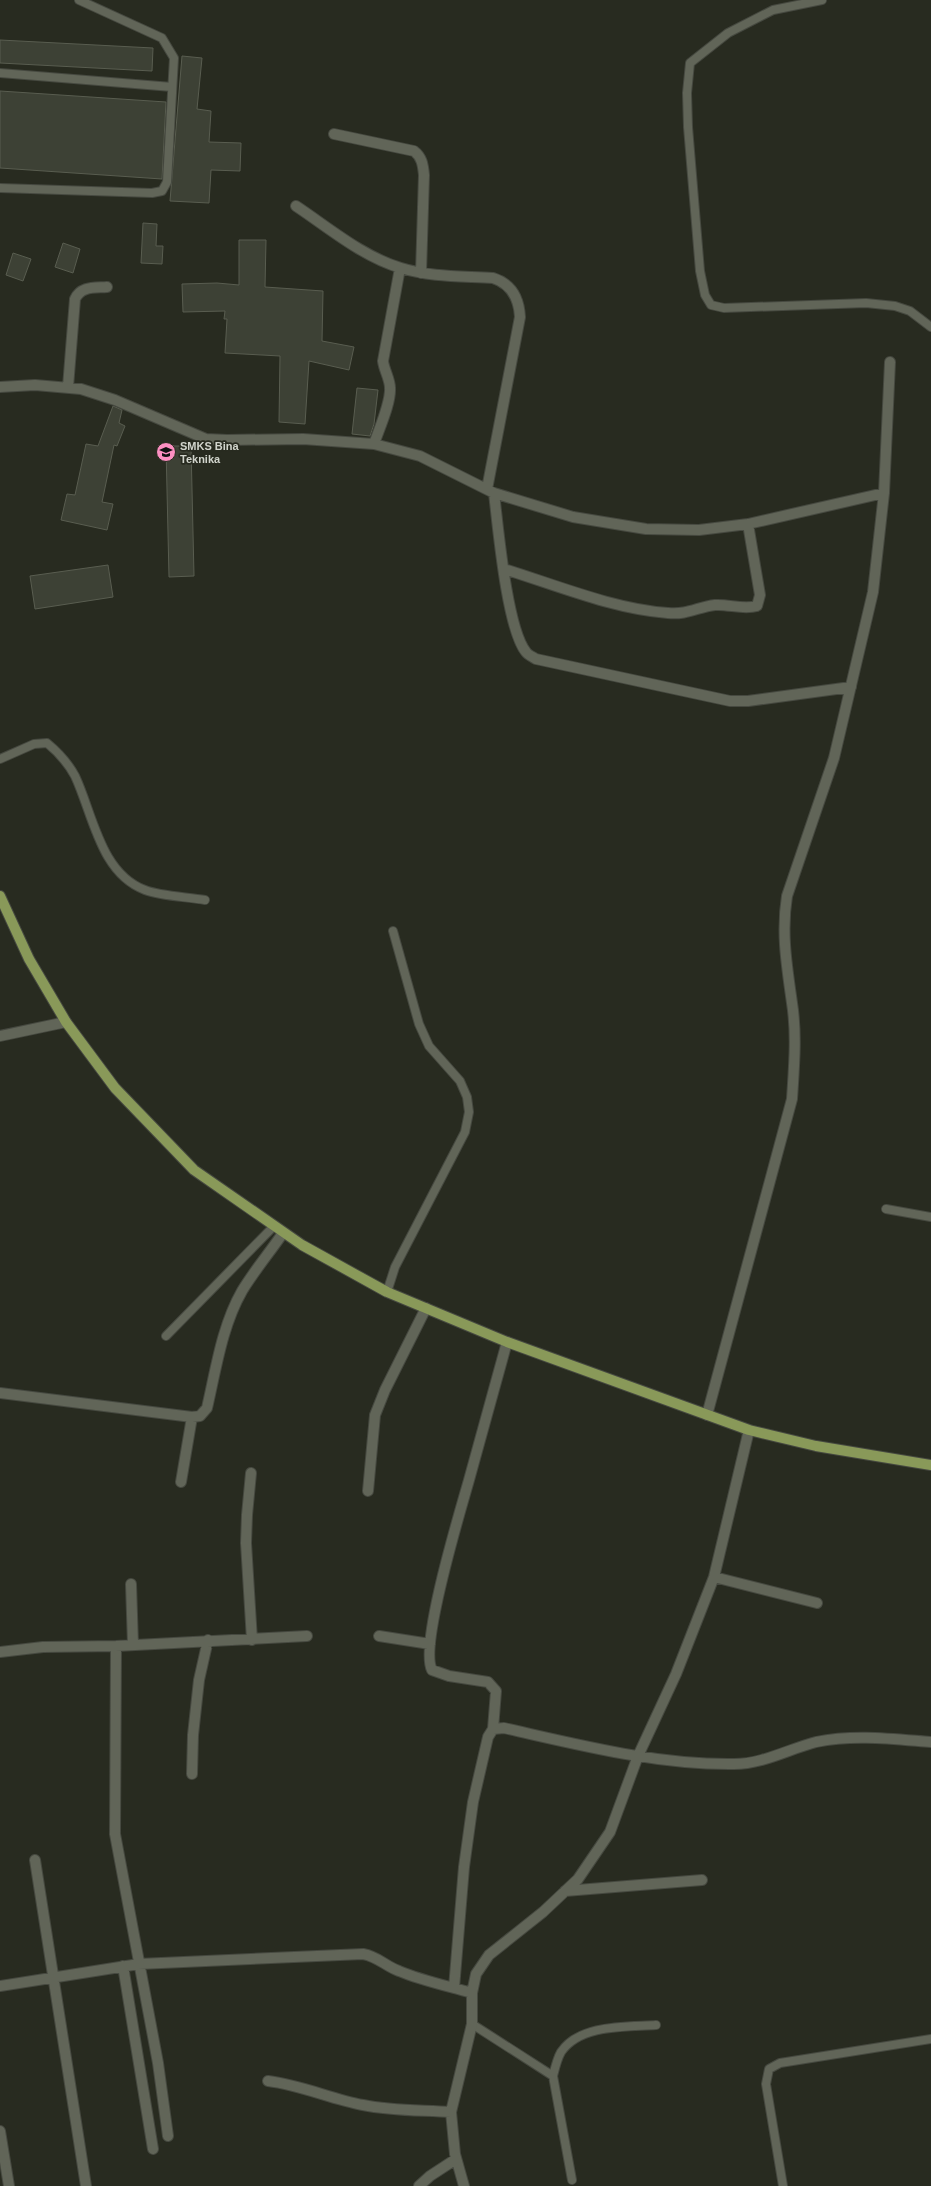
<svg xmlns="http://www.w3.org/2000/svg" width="931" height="2186" font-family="Helvetica,sans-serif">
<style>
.building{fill:#3d4135;stroke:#595d50}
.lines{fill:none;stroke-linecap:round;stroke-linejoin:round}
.service-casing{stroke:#464940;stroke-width:10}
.minor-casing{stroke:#464940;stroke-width:12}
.primary-casing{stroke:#464940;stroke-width:12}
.service{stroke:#616558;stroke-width:8}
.minor{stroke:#616558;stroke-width:10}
.primary{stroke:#899959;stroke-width:10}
.labels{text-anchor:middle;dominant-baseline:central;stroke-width:3.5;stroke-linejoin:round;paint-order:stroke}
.poi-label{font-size:11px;font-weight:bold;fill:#d1d4cc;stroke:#282b20;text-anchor:start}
</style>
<rect width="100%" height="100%" fill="#282b20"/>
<path class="building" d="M0,40L153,48L152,71L0,63Z
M182,56L202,58L197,109L211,111L209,142L241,143L240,171L211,170L209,203L170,201Z
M0,91L166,102L162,179L0,168Z
M143,223L157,224L156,246H163L162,264L141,263Z
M239,240H266L265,287L323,291L322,341L354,347L349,370L309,361L305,424L279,422L280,356L225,353L227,319H224L225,311L183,312L182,284L217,283L239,285Z
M63,243L80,249L73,273L55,267Z
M13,253L31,259L23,281L6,275Z
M357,388L378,390L374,424L370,436L352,434Z
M113,406L122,410L119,423L125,426L117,446L114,445L102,502L113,504L107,530L61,520L67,494L75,495L86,444L98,446Z
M166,446H191L194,576L169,577Z
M108,565L113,597L35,609L30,576Z"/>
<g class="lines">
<defs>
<path id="service" d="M822,0L773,10L728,33L690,63L687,93L688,127L700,271L705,295L711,305L724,308L866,303L895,306L910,311L931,327
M0,73L172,87
M0,188L152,193L162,191L167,182L174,58L162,38L79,0
M0,759L34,744L47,743C58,752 68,763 75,776C93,814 100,873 145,890C160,896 188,897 205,900
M886,1209L931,1217
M387,1292L395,1267L465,1132L469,1112L467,1097L460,1081L429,1046L419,1024L393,931
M166,1336L274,1226
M472,2024L553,2076L572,2180
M553,2076C555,2068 557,2059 561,2052C580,2024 626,2027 656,2025
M783,2186L766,2084L769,2069L780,2063L931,2039"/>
<path id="minor" d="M334,134L414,151C422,157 423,165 424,175L421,273
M296,206C329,228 363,257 401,268C430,277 462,276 493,278C512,284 519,299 520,317L487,489
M0,387L35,385L81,389L115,400L206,439L227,440L303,439L374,444L420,456L494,493L573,517L646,529L699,530L748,524L884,493
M68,387L75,299C81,286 94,288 107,287
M374,444C379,429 391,403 390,388C390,379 384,370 383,361L400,268
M494,493C498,527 507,629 526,652C528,655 533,657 536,659L730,701H748L851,687
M504,569C556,585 613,609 668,613C687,615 698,607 715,605C729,604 743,610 757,606L760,595L748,524
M0,1036L66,1022
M0,1393L192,1417L200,1416L207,1408C216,1369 222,1326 242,1291C254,1271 270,1252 283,1233
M707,1415L792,1099C794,1067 797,1035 792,1003C787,967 781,933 787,896L834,758L873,592L884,493L890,362
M251,1473L247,1515L246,1543L252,1640
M181,1482L192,1417
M368,1491L375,1415L385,1390L426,1308
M714,1577L817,1603
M131,1584L133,1645
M379,1636L430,1644
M116,1646L115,1834L158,2063L168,2136
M0,1652L43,1647L116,1646L307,1636
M493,1729L504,1728C580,1745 657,1765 734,1764C763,1764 789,1749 816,1742C854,1734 893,1739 931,1742
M192,1774L193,1735L199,1680L208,1640
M35,1860L86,2186
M565,1891L702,1880
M123,1966L153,2149
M0,1986L139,1964L363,1954C379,1957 385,1966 399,1971C423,1981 448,1986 472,1993
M454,1988L464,1867L473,1802L488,1737L493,1729L496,1691L488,1682L449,1676L432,1670C419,1646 460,1512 469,1480C482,1434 494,1388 507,1342
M268,2081C301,2085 331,2099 363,2105C392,2111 422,2110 451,2112
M0,2131L9,2186
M419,2186L430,2176L456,2159
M464,2186L455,2154L451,2112L472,2024V1993L476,1974L489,1955L543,1912L578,1879L610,1832L638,1756L676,1674L714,1577L749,1430"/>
<path id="primary" d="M0,896L29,959L66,1022L115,1088L194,1170L302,1245L387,1292L507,1342L749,1430L816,1446L931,1465"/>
</defs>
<use href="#service" class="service-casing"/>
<use href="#minor" class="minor-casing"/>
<use href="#primary" class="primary-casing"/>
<use href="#service" class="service"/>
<use href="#minor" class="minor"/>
<use href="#primary" class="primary"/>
</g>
<defs>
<symbol id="school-disc" viewBox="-11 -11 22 22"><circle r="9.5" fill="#fc8fc1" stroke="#282b20"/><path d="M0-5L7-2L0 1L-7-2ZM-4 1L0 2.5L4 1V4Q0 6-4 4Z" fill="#111"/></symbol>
</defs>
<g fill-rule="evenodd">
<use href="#school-disc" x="155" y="441" width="22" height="22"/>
</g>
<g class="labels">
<g class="poi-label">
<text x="180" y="446">SMKS Bina<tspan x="180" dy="13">Teknika</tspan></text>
</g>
</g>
</svg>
